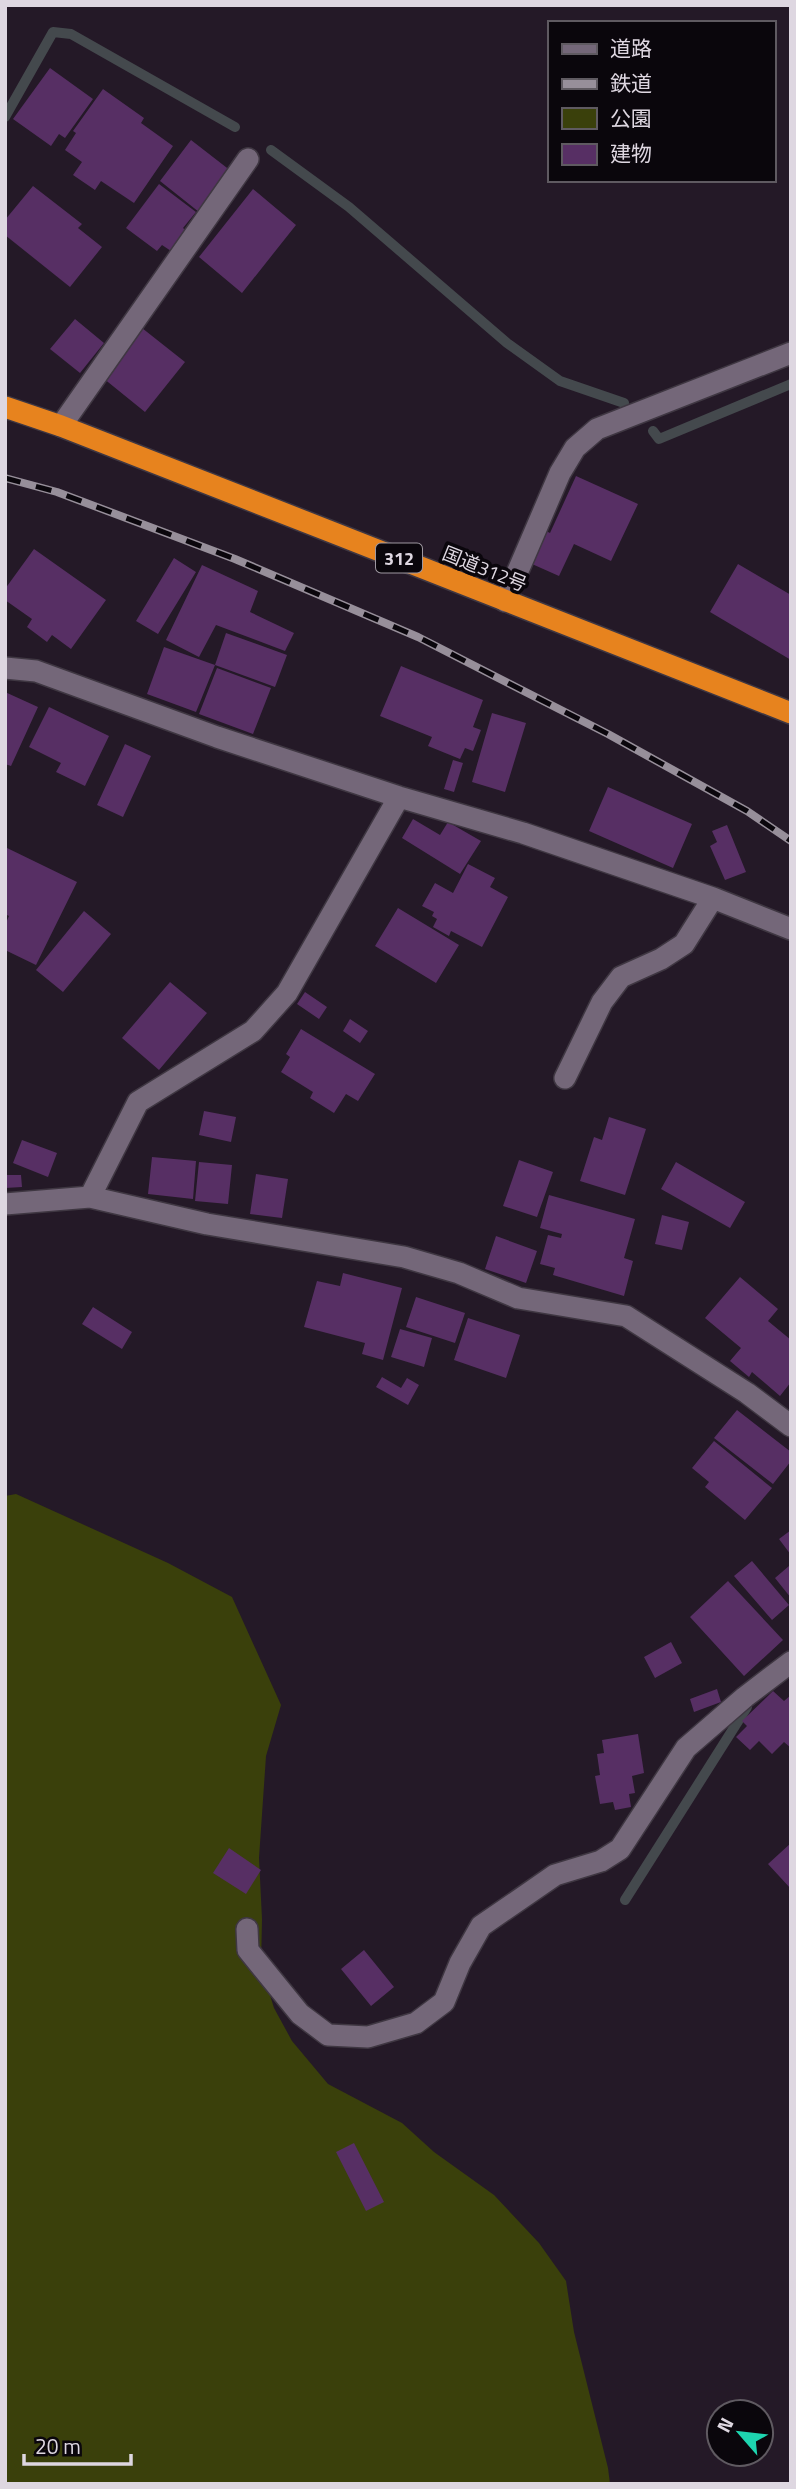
<svg xmlns="http://www.w3.org/2000/svg" width="796" height="2489" font-family="'Titillium Web','Noto Sans JP',sans-serif">
<style>
.green{fill:#3a400b}
.lines{fill:none;stroke-linecap:round;stroke-linejoin:round}
.stream{stroke:#44494d;stroke-width:10}
.building{fill:#572f64}
.lane-casing{stroke:#3f3742;stroke-width:24}
.street-casing{stroke:#3f3742;stroke-width:24}
.highway-casing{stroke:#3f3742;stroke-width:24}
.lane{stroke:#746779;stroke-width:21}
.street{stroke:#746779;stroke-width:21}
.highway{stroke:#e7831e;stroke-width:21}
.rail-casing{stroke:#978f9a;stroke-width:8}
.rail{stroke:#0a060c;stroke-width:5;stroke-dasharray:16;stroke-linecap:butt}
.labels{text-anchor:middle;dominant-baseline:central;stroke-width:7;stroke-linejoin:round;paint-order:stroke}
.shield{fill:#0a060c;stroke:#9e98a1;stroke-width:2}
.shield-label{font-size:18px;font-weight:bold;fill:#ded7e1}
.street-label{font-size:19px;fill:#ded7e1;stroke:#0a060c}
</style>
<rect width="100%" height="100%" fill="#241927"/>
<path class="green" d="M16,1494L168,1563L232,1597L281,1705L266,1756L259,1858L262,1919L261,1966L274,2008L292,2041L328,2084L402,2123L434,2152L494,2195L539,2243L566,2281L574,2332L608,2468L610,2484H5V1496Z"/>
<g class="lines">
<path class="stream" d="M5,117L53,32L71,34L235,127
M271,150L349,207L507,343L560,381L624,403
M653,431L659,439L791,384
M625,1900L747,1707"/>
</g>
<path class="building" d="M50,68L93,99L65,138L59,134L51,146L13,119Z
M103,89L144,118L141,123L173,146L134,203L101,181L95,190L73,175L82,162L65,150L76,133L73,131Z
M191,140L231,171L199,212L160,181Z
M159,184L196,212L183,228L189,233L174,253L162,245L157,251L126,228Z
M33,186L82,224L78,228L102,247L70,287L5,235V220Z
M253,189L296,225L242,293L199,257Z
M75,319L104,343L80,373L50,349Z
M142,328L185,362L145,412L103,378Z
M576,476L638,504L611,561L574,544L559,576L532,564L546,531L550,533Z
M34,549L106,600L71,649L52,635L47,642L27,627L32,619L5,600V589Z
M174,558L196,572L158,634L136,621Z
M738,564L791,595V660L710,612Z
M202,565L258,591L250,612L294,633L285,651L216,625L199,657L166,640Z
M226,633L287,655L275,687L215,665Z
M164,647L215,665L196,712L147,694Z
M401,666L483,700L473,727L481,730L473,751L465,748L460,759L428,746L432,737L380,716Z
M217,668L271,688L253,734L199,714Z
M5,692L38,707L11,766L5,764Z
M49,707L109,736L85,786L56,772L61,763L29,747Z
M492,713L526,723L505,792L472,782Z
M125,744L151,756L123,817L97,805Z
M453,760L463,763L454,792L444,789Z
M608,787L692,824L673,868L589,831Z
M413,819L440,835L448,822L481,841L460,874L402,838Z
M727,825L746,872L725,880L710,846L717,842L712,831Z
M5,847L77,882L36,965L5,950V925L9,916L5,914Z
M468,864L495,878L490,887L508,897L482,947L451,931L449,936L433,927L437,919L432,916L434,912L422,906L435,883L453,893Z
M398,908L459,945L436,983L375,946Z
M84,911L111,934L63,992L36,970Z
M170,982L207,1013L159,1070L122,1038Z
M305,992L327,1007L319,1019L297,1004Z
M350,1019L368,1031L360,1043L343,1031Z
M301,1029L375,1074L358,1101L346,1094L334,1113L310,1098L313,1092L281,1072L290,1057L286,1054Z
M204,1111L236,1117L231,1142L199,1135Z
M609,1117L646,1129L625,1195L580,1181L594,1137L602,1140Z
M22,1140L57,1153L48,1177L13,1163Z
M152,1157L196,1161L193,1199L148,1194Z
M519,1160L553,1172L537,1217L503,1206Z
M199,1162L232,1165L228,1204L195,1201Z
M676,1162L745,1202L730,1228L661,1189Z
M256,1174L288,1179L282,1218L250,1214Z
M5,1175H21L22,1187L5,1188Z
M549,1195L635,1219L624,1258L633,1261L624,1296L553,1275L555,1268L540,1264L548,1235L561,1238L562,1234L540,1228Z
M662,1215L689,1222L682,1250L655,1244Z
M496,1236L537,1251L526,1283L485,1269Z
M343,1273L402,1288L383,1360L362,1354L365,1343L304,1327L317,1281L340,1286Z
M740,1277L778,1309L768,1321L791,1340V1382L780,1396L752,1372L749,1377L730,1361L741,1348L705,1318Z
M416,1297L465,1313L455,1343L406,1327Z
M93,1307L132,1332L122,1349L82,1324Z
M468,1318L520,1335L506,1378L454,1360Z
M400,1329L432,1338L424,1367L391,1357Z
M382,1377L401,1388L407,1378L419,1385L408,1405L376,1387Z
M737,1410L791,1452V1461L773,1484L714,1438Z
M714,1441L772,1488L745,1520L705,1487L709,1482L692,1468Z
M791,1530V1555L779,1539Z
M752,1561L789,1605L772,1620L734,1576Z
M789,1566L791,1568V1598L775,1578Z
M728,1581L783,1640L744,1676L690,1617Z
M671,1642L682,1663L655,1678L644,1657Z
M717,1689L721,1702L694,1712L690,1699Z
M773,1691L784,1701L791,1695V1748L784,1742L772,1754L759,1741L750,1750L736,1737L747,1726L742,1721Z
M638,1734L644,1773L632,1776L635,1793L629,1794L631,1807L615,1810L613,1802L600,1804L595,1776L600,1775L597,1754L604,1753L602,1740Z
M791,1843V1889L768,1864Z
M229,1848L261,1870L246,1894L213,1873Z
M364,1950L394,1987L371,2006L341,1969Z
M354,2143L384,2202L366,2211L336,2152Z"/>
<g class="lines">
<defs>
<path id="lane" d="M61,426L248,159"/>
<path id="street" d="M505,601L560,473L575,448L597,429L791,353
M5,668L36,671L217,737L399,797L523,833L713,898L791,929
M565,1078L602,1002L621,977L661,959L684,944L713,898
M90,1197L138,1102L253,1031L287,993L399,797
M5,1204L90,1197L207,1224L404,1257L459,1273L518,1298L626,1316L747,1393L791,1426
M247,1929L248,1950L300,2014L328,2035L368,2037L416,2023L444,2002L460,1963L481,1926L555,1875L601,1861L620,1849L686,1748L745,1697L791,1662"/>
<path id="highway" d="M5,407L61,426L329,531L791,713"/>
</defs>
<use href="#lane" class="lane-casing"/>
<use href="#street" class="street-casing"/>
<use href="#highway" class="highway-casing"/>
<use href="#lane" class="lane"/>
<use href="#street" class="street"/>
<use href="#highway" class="highway"/>
<defs>
<path id="rail" d="M5,478L57,492L235,559L418,637L608,734L747,811L791,841"/>
</defs>
<use href="#rail" class="rail-casing"/>
<use href="#rail" class="rail"/>
</g>
<g class="labels">
<rect class="shield" x="376" y="543.5" width="46" height="29" rx="5"/>
<g class="shield-label">
<text x="399" y="558">312</text>
</g>
<g class="street-label">
<text transform="translate(485 568) rotate(22)">国道312号</text>
</g>
</g>
<rect width="796" height="2489" fill="none" stroke="#ded7e1" stroke-width="14"/>
<rect x="548" y="21" width="228" height="161" fill="#0a060c" stroke="#5f5a61" stroke-width="2"/>
<rect x="562" y="44" width="35" height="10" fill="#746779" stroke="#5f5a61" stroke-width="2"/>
<text x="610" y="56" font-size="21" fill="#ded7e1">道路</text>
<rect x="562" y="79" width="35" height="10" fill="#978f9a" stroke="#5f5a61" stroke-width="2"/>
<text x="610" y="91" font-size="21" fill="#ded7e1">鉄道</text>
<rect x="562" y="108" width="35" height="21" fill="#3a400b" stroke="#5f5a61" stroke-width="2"/>
<text x="610" y="126" font-size="21" fill="#ded7e1">公園</text>
<rect x="562" y="144" width="35" height="21" fill="#572f64" stroke="#5f5a61" stroke-width="2"/>
<text x="610" y="161" font-size="21" fill="#ded7e1">建物</text>
<g transform="translate(740 2433) rotate(298)"><circle r="33" fill="#0a060c" stroke="#5f5a61" stroke-width="2"/>
<path d="M0-5L12 26L0 18L-12 26Z" fill="#1ed5b0"/>
<text y="-10" font-size="19" font-weight="bold" text-anchor="middle" fill="#ded7e1">N</text>
</g>
<path d="M24 2454v10h107v-10" fill="none" stroke="#ded7e1" stroke-width="3.5"/>
<text x="35" y="2454" font-size="21" fill="#ded7e1" stroke="#0a060c" stroke-width="5" paint-order="stroke">20 m</text>
</svg>
